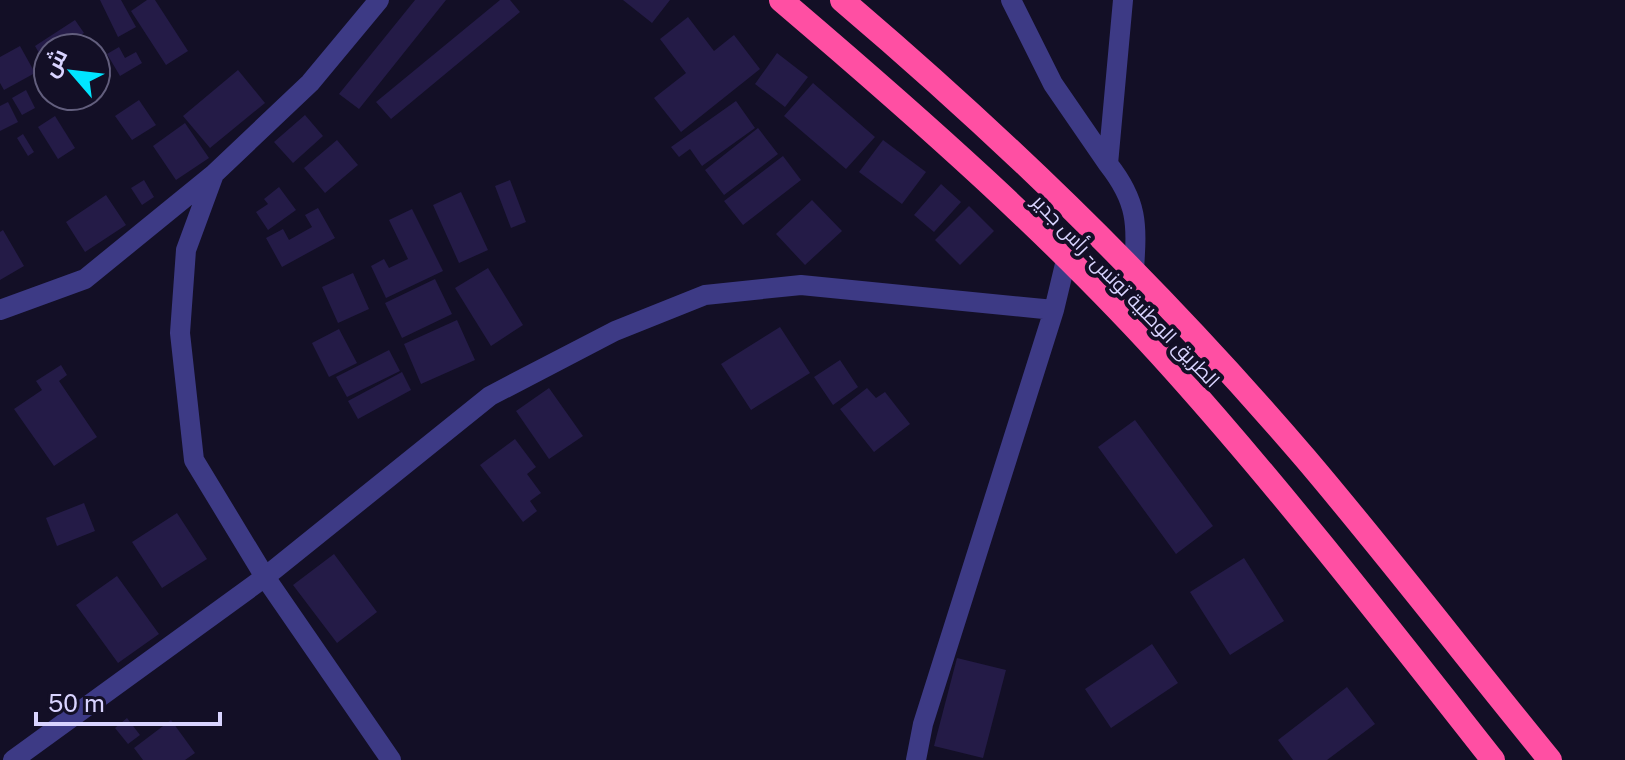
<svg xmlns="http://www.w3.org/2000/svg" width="1625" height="760" font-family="'Public Sans',Cairo,sans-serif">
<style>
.building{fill:#241b47}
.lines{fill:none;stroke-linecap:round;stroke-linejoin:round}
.street{stroke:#3d3a85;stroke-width:20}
.highway{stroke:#ff4fa3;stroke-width:24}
.labels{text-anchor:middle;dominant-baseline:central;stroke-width:8;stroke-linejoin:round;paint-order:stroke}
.street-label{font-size:20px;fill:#d9d4ff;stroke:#130f26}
</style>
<rect width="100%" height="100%" fill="#130f26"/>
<path class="building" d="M100,0H121L136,27L118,37Z
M147,0H155L188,51L166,65L131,11Z
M415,0H446L359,109L339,94Z
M500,0H510L520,12L391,119L376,102Z
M623,0H670L652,23Z
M688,17L714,51L734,35L760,69L681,132L654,98L686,73L660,39Z
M75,20L84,33L61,48H48V56L43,60L35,46Z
M20,46L35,73L4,90L0,83V57Z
M119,47L125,58L136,52L142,63L120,76L107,54Z
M777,53L808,77L785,107L755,84Z
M238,70L265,103L210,148L183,116Z
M813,83L875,137L846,169L784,116Z
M26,90L35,108L22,115L12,98Z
M139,100L156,125L132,140L115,116Z
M736,101L755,128L702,166L690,149L679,157L671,147Z
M8,102L18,122L0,131V106Z
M305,115L323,136L293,163L274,142Z
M55,116L75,148L58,159L38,127Z
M185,123L209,158L176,180L153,146Z
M758,128L778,154L724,195L705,170Z
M23,134L34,152L28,156L17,138Z
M337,140L358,165L325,193L304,168Z
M883,140L926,172L902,204L859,172Z
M783,156L801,180L743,225L724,201Z
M144,180L154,197L142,205L131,188Z
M510,180L526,222L511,228L495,186Z
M941,184L961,202L934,232L914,215Z
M279,187L296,210L268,230L256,212L268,204L264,199Z
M461,192L488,250L459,263L433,205Z
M106,195L126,225L85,252L66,222Z
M812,200L842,231L805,265L776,234Z
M969,206L994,231L960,265L935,240Z
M318,208L335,238L282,267L266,238L283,229L289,240L312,227L305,215Z
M412,209L443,271L386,298L371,266L384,259L389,268L408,259L389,220Z
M3,230L24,266L0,280V232Z
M488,268L523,325L491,346L455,288Z
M353,273L369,309L338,323L322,287Z
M435,279L452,314L402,338L385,303Z
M457,320L475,360L421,384L404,344Z
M780,327L810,373L751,410L721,364Z
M339,329L357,363L329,377L312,343Z
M389,350L400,371L347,397L336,377Z
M840,360L858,387L833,405L814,377Z
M61,365L67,375L59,381L97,437L54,466L14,409L42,390L36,381Z
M402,372L411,390L358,419L348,401Z
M549,388L583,436L549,459L516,411Z
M867,388L876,398L885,392L910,424L874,452L840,409Z
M1135,420L1213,526L1176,554L1098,447Z
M515,439L536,467L527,474L541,493L530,501L537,511L523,522L480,465Z
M84,503L95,531L57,546L46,518Z
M177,513L207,559L162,588L132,542Z
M334,554L377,612L337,643L293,585Z
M1244,558L1284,621L1230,655L1190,592Z
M117,576L159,634L118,663L76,605Z
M1152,644L1178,683L1111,728L1085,689Z
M957,658L1006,670L983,758L934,746Z
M1347,687L1375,724L1327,760H1293L1278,740Z
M127,718L140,735L128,744L115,728Z
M171,720L195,753L185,760H143L134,748Z"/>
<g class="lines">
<path class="street" d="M1011,0L1053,84L1108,164
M1123,0L1108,164C1138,202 1137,224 1134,270
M214,174L186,250L180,333L194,460L265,577L391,760
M0,310L85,279L214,174L310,83L379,0
M13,760L265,577L490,396L615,331L705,295L801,285L1054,310
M916,760L923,724L1054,310L1066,260"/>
<path class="highway" d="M781,0C916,115 1056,238 1174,370C1286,495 1389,628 1493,760
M842,0C1008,141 1164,293 1306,459C1390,558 1468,660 1550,760"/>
</g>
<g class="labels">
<g class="street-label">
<text transform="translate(1126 291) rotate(46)">الطريق الوطنية تونس - رأس جدير</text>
</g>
</g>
<g transform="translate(72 72) rotate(298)"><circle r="38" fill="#130f26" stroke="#625e7d" stroke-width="2"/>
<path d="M0-6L14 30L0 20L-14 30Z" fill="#00e5ff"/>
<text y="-12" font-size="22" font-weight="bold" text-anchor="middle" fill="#d9d4ff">ش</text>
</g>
<path d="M36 712v12h184v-12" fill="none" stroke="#d9d4ff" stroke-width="4"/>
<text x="48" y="712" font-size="24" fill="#d9d4ff" stroke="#130f26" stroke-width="6" paint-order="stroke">50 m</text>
</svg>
